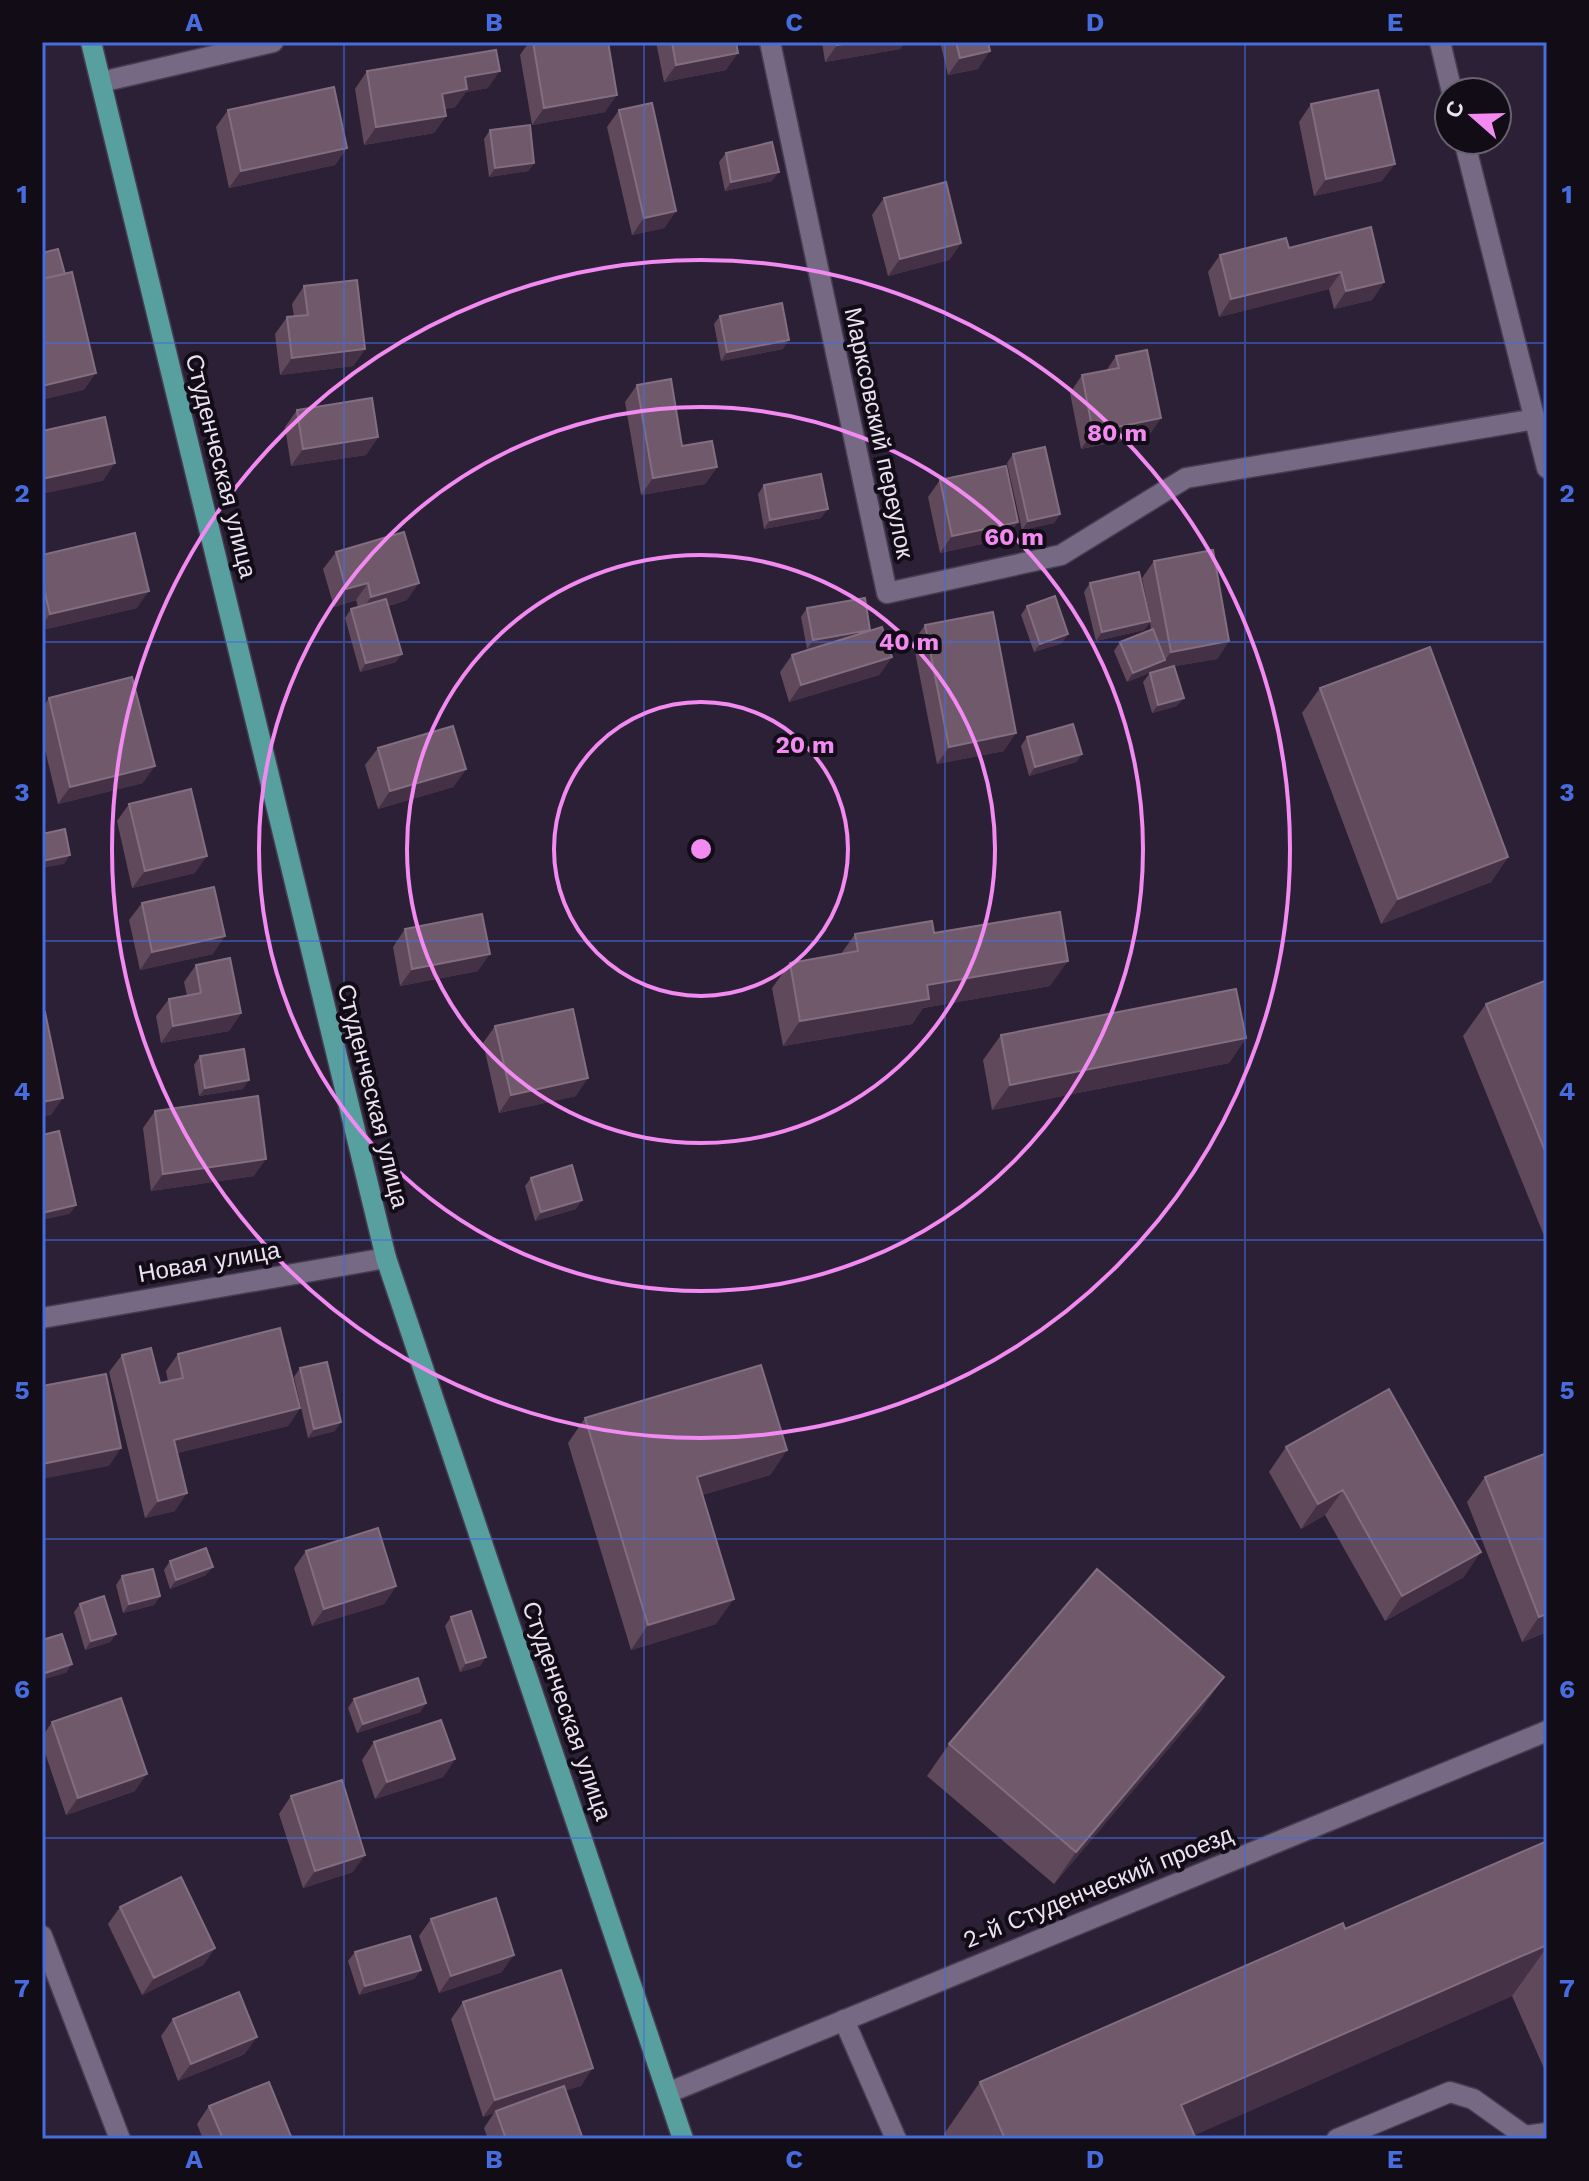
<svg xmlns="http://www.w3.org/2000/svg" width="1589" height="2181" font-family="'Work Sans',sans-serif">
<style>
.lines{fill:none;stroke-linecap:round;stroke-linejoin:round}
.service-casing{stroke:#473d51;stroke-width:23}
.minor-casing{stroke:#473d51;stroke-width:23}
.primary-casing{stroke:#473d51;stroke-width:23}
.service{stroke:#766984;stroke-width:20}
.minor{stroke:#766984;stroke-width:20}
.primary{stroke:#589f9f;stroke-width:20}
.wall{fill:#60495a}
.shaded-wall{fill:#453145}
.building{fill:#6f596b;stroke:#826e80;stroke-width:2}
.grid{fill:none;stroke:#466cdd;stroke-width:2;stroke-opacity:0.55}
.ring{fill:none;stroke:#f28af2;stroke-width:4}
.labels{text-anchor:middle;dominant-baseline:central;stroke-width:8;stroke-linejoin:round;paint-order:stroke}
.street-label{font-size:24px;fill:#eae2f1;stroke:#120c17}
.centre{fill:#f28af2;stroke:#120c17;stroke-width:4}
.ring-label{font-size:24px;text-anchor:middle;font-weight:bold;fill:#f28af2;stroke:#120c17;stroke-width:8;stroke-linejoin:round;paint-order:stroke}
.neatline{fill:none;stroke:#466cdd;stroke-width:3}
.grid-label{font-size:26px;text-anchor:middle;font-weight:bold;fill:#466cdd}
</style>
<rect width="100%" height="100%" fill="#2c2037"/>
<g class="lines">
<defs>
<path id="service" d="M844,2020L896,2139
M1337,2139L1450,2092L1473,2099L1525,2136L1547,2133"/>
<path id="minor" d="M770,42L887,593L1061,555L1186,478L1535,419
M1440,42L1452,92
M101,82L273,42
M1464,140L1547,468
M42,1318L386,1258
M42,1936L120,2139
M670,2092L1547,1731"/>
<path id="primary" d="M91,42L386,1258L683,2139"/>
</defs>
<use href="#service" class="service-casing"/>
<use href="#minor" class="minor-casing"/>
<use href="#primary" class="primary-casing"/>
<use href="#service" class="service"/>
<use href="#minor" class="minor"/>
<use href="#primary" class="primary"/>
</g>
<path class="wall" d="M529,42H608L605,112L532,125L520,55Z
M656,42H736L726,70L664,82Z
M822,42H905L900,49L825,62Z
M940,42H988L978,69L948,75Z
M367,71L488,88L466,92L455,107L445,109L446,116L434,133L364,145L355,89Z
M1311,104L1382,181L1314,196L1299,122Z
M228,110L347,148L335,165L229,188L216,127Z
M619,110L676,211L664,228L632,235L607,127Z
M490,130L534,163L528,171L489,177L484,139Z
M726,153L772,181L725,191L719,162Z
M884,198L961,243L949,260L888,276L872,215Z
M1289,248L1384,282L1372,300L1334,309L1329,289L1219,317L1208,272L1220,255Z
M304,286L365,349L353,366L280,375L275,334L287,317L294,316L292,304Z
M720,316L783,349L721,361L714,324Z
M1116,356L1161,418L1149,435L1081,449L1070,393L1082,375L1106,371Z
M637,385L682,446L717,467L705,484L641,495L625,402Z
M297,410L378,437L366,455L291,466L285,427Z
M1013,454L1060,514L1054,523L1022,530L1007,463Z
M940,480L1018,522L1005,539L940,553L928,497Z
M764,485L821,518L764,529L758,494Z
M336,552L407,600L388,606L396,662L360,672L345,618L351,609L358,607L356,600L334,607L323,569Z
M42,555L137,608L42,630Z
M1154,561L1229,641L1217,659L1174,666L1177,706L1152,713L1143,682L1150,673L1170,667L1159,669L1127,682L1114,651L1120,642L1151,630L1150,622L1144,630L1096,641L1084,592L1090,583L1149,614L1142,578Z
M1027,606L1062,643L1034,652L1021,615Z
M807,608L870,630L892,657L879,675L789,702L780,672L792,655L819,647L807,649L801,617Z
M925,625L1004,751L937,764L913,642Z
M1320,688L1508,857L1491,882L1381,924L1302,713Z
M49,698L143,783L58,804L42,737V708Z
M1027,737L1082,754L1076,762L1029,776L1021,746Z
M378,748L466,769L453,787L378,809L365,765Z
M129,804L195,873L132,888L117,821Z
M142,903L213,954L140,970L129,920Z
M405,929L478,971L400,986L393,947Z
M934,933L1050,986L923,1008L912,1024L783,1046L772,988L790,963L841,954L855,934Z
M196,965L241,1013L229,1031L161,1043L156,1016L169,999L187,996L184,982Z
M1547,980V1243L1463,1036L1486,1004Z
M495,1026L576,1096L499,1113L483,1043Z
M1001,1035L1246,1038L1229,1063L992,1110L983,1060Z
M200,1056L243,1089L199,1096L194,1065Z
M155,1111L254,1176L151,1191L143,1128Z
M531,1178L576,1209L535,1221L525,1186Z
M178,1354L300,1408L288,1426L177,1453L175,1511L145,1518L109,1372L122,1355L160,1383L168,1381L166,1371Z
M300,1368L335,1431L308,1438L294,1377Z
M585,1418L787,1450L770,1475L702,1495L716,1624L631,1650L568,1443Z
M1286,1447L1464,1577L1385,1621L1325,1515L1301,1529L1269,1472Z
M1485,1477L1547,1632L1522,1642L1467,1502Z
M306,1551L396,1586L384,1604L312,1626L294,1568Z
M170,1561L206,1575L170,1589L164,1570Z
M122,1576L160,1596L154,1605L123,1613L116,1585Z
M80,1604L116,1634L110,1642L85,1650L74,1612Z
M451,1617L486,1657L480,1666L460,1672L445,1626Z
M354,1699L426,1703L420,1712L357,1733L348,1708Z
M1202,1709L1054,1884L927,1776L949,1744Z
M52,1722L135,1791L66,1815L42,1744V1737Z
M374,1742L455,1759L443,1777L375,1799L362,1760Z
M291,1796L353,1872L303,1888L279,1814Z
M1547,1841V2075L1512,1996L1194,2135L1196,2139H946L944,2134L980,2082L1345,1929Z
M120,1907L215,1948L203,1965L142,1995L108,1924Z
M431,1919L502,1972L439,1993L419,1936Z
M355,1952L421,1970L414,1979L359,1995L348,1961Z
M463,2002L581,2086L566,2090L583,2139H488L484,2128L494,2113L483,2117L451,2019Z
M173,2019L245,2054L178,2081L161,2036Z
M209,2106L292,2139H203L197,2124Z"/>
<path class="shaded-wall" d="M855,42H905L900,49L825,62L837,45Z
M990,51L978,69L948,75L960,58Z
M738,53L726,70L664,82L676,65Z
M500,71L488,88L466,92L455,107L430,111L442,94L465,77Z
M617,95L605,112L532,125L544,108Z
M446,116L434,133L364,145L376,127Z
M347,148L335,165L229,188L241,171Z
M534,163L528,171L489,177L495,168Z
M1395,164L1382,181L1314,196L1326,179Z
M779,172L772,181L725,191L731,182Z
M676,211L664,228L632,235L644,218Z
M961,243L949,260L888,276L900,259Z
M1341,272L1329,289L1219,317L1231,299Z
M1384,282L1372,300L1334,309L1346,291Z
M789,340L783,349L721,361L727,352Z
M365,349L353,366L280,375L292,358Z
M96,373L84,390L42,400V386Z
M1161,418L1149,435L1081,449L1093,432Z
M378,437L366,455L291,466L303,449Z
M115,463L103,481L42,494V479Z
M717,467L705,484L641,495L653,478Z
M828,509L821,518L764,529L770,520Z
M1060,514L1054,523L1022,530L1028,521Z
M1018,522L1005,539L940,553L952,536Z
M368,583L356,600L334,607L346,589Z
M419,583L407,600L359,614L371,597Z
M149,591L137,608L42,630V625L50,614Z
M1150,621L1144,630L1096,641L1102,632Z
M870,630L864,639L807,649L813,640Z
M1068,634L1062,643L1034,652L1040,644Z
M1229,641L1217,659L1159,669L1127,682L1133,673L1165,660L1171,652Z
M402,654L396,662L360,672L366,663Z
M892,657L879,675L789,702L801,685Z
M1184,698L1177,706L1152,713L1158,705Z
M1016,733L1004,751L937,764L949,747Z
M1082,754L1076,762L1029,776L1035,767Z
M155,766L143,783L58,804L70,787Z
M466,769L453,787L378,809L390,791Z
M70,855L64,864L42,868V861Z
M207,856L195,873L132,888L145,871Z
M1508,857L1491,882L1381,924L1398,899Z
M225,936L213,954L140,970L152,952Z
M490,954L478,971L400,986L412,969Z
M1068,961L1050,986L923,1008L912,1024L783,1046L800,1021L927,985Z
M241,1013L229,1031L161,1043L173,1026Z
M1246,1038L1229,1063L992,1110L1010,1085Z
M588,1078L576,1096L499,1113L511,1095Z
M249,1080L243,1089L199,1096L205,1088Z
M63,1098L51,1115L42,1117V1102Z
M266,1159L254,1176L151,1191L163,1174Z
M582,1200L576,1209L535,1221L541,1212Z
M76,1205L70,1214L42,1220V1213Z
M300,1408L288,1426L162,1457L174,1440Z
M341,1422L335,1431L308,1438L314,1429Z
M121,1448L109,1466L42,1479V1464Z
M787,1450L770,1475L679,1502L697,1477Z
M1343,1490L1325,1515L1301,1529L1318,1504Z
M187,1493L175,1511L145,1518L158,1501Z
M1481,1552L1464,1577L1385,1621L1402,1596Z
M213,1567L206,1575L170,1589L176,1580Z
M396,1586L384,1604L312,1626L324,1609Z
M160,1596L154,1605L123,1613L129,1604Z
M734,1599L716,1624L631,1650L648,1625Z
M1547,1614V1632L1522,1642L1539,1617Z
M116,1634L110,1642L85,1650L91,1641Z
M486,1657L480,1666L460,1672L466,1663Z
M72,1664L66,1673L42,1680V1674Z
M1224,1677L1202,1709L1054,1884L1076,1852Z
M426,1703L420,1712L357,1733L363,1724Z
M455,1759L443,1777L375,1799L387,1782Z
M147,1774L135,1791L66,1815L78,1798Z
M365,1855L353,1872L303,1888L315,1871Z
M1547,1945V1947L1512,1996L1186,2139L1181,2105Z
M215,1948L203,1965L142,1995L154,1978Z
M514,1955L502,1972L439,1993L451,1976Z
M421,1970L414,1979L359,1995L365,1986Z
M257,2037L245,2054L178,2081L191,2064Z
M593,2068L581,2086L497,2113L496,2111L494,2113L483,2117L495,2100Z"/>
<path class="building" d="M533,42H608L617,95L544,108Z
M672,42H736L738,53L676,65Z
M837,42H855L837,45Z
M956,42H988L990,51L960,58Z
M496,50L500,71L465,77L467,89L442,94L446,116L376,127L367,71Z
M334,87L347,148L241,171L228,110Z
M1378,90L1395,164L1326,179L1311,104Z
M652,103L676,211L644,218L619,110Z
M530,125L534,163L495,168L490,130Z
M772,142L779,172L731,182L726,153Z
M946,182L961,243L900,259L884,198Z
M1371,227L1384,282L1346,291L1341,272L1231,299L1220,255L1286,238L1289,248Z
M58,249L65,274L42,279V253Z
M72,272L96,373L42,386V279Z
M357,280L365,349L292,358L287,317L308,315L304,286Z
M782,303L789,340L727,352L720,316Z
M1147,350L1161,418L1093,432L1082,375L1119,368L1116,356Z
M671,379L682,446L712,441L717,467L653,478L637,385Z
M372,398L378,437L303,449L297,410Z
M105,417L115,463L42,479V431Z
M1045,447L1060,514L1028,521L1013,454Z
M1006,466L1018,522L952,536L940,480Z
M821,474L828,509L770,520L764,485Z
M404,532L419,583L371,597L368,583L346,589L336,552Z
M135,533L149,591L50,614L42,581V555Z
M1213,550L1229,641L1171,652L1154,561Z
M1139,572L1150,621L1102,632L1090,583Z
M1055,596L1068,634L1040,644L1027,606Z
M865,598L870,630L813,640L807,608Z
M386,599L402,654L366,663L351,609Z
M993,612L1016,733L949,747L925,625Z
M882,627L892,657L801,685L792,655Z
M1153,629L1165,660L1133,673L1120,642Z
M1430,647L1508,857L1398,899L1320,688Z
M1174,666L1184,698L1158,705L1150,673Z
M132,677L155,766L70,787L49,698Z
M1073,724L1082,754L1035,767L1027,737Z
M453,726L466,769L390,791L378,748Z
M191,789L207,856L145,871L129,804Z
M65,829L70,855L42,861V834Z
M214,887L225,936L152,952L142,903Z
M1060,912L1068,961L927,985L929,999L800,1021L790,963L858,951L855,934L932,921L934,933Z
M482,914L490,954L412,969L405,929Z
M230,958L241,1013L173,1026L169,999L201,993L196,965Z
M1547,980V1156L1486,1004Z
M1236,989L1246,1038L1010,1085L1001,1035Z
M573,1009L588,1078L511,1095L495,1026Z
M45,1012L63,1098L42,1102V1013Z
M244,1049L249,1080L205,1088L200,1056Z
M258,1096L266,1159L163,1174L155,1111Z
M59,1131L76,1205L42,1213V1135Z
M572,1165L582,1200L541,1212L531,1178Z
M280,1328L300,1408L174,1440L187,1493L158,1501L122,1355L151,1348L160,1383L183,1378L178,1354Z
M327,1362L341,1422L314,1429L300,1368Z
M761,1365L787,1450L697,1477L734,1599L648,1625L585,1418Z
M106,1374L121,1448L42,1464V1386Z
M1389,1389L1481,1552L1402,1596L1343,1490L1318,1504L1286,1447Z
M1547,1453V1614L1539,1617L1485,1477Z
M378,1528L396,1586L324,1609L306,1551Z
M206,1548L213,1567L176,1580L170,1561Z
M153,1569L160,1596L129,1604L122,1576Z
M1097,1569L1224,1677L1076,1852L949,1744Z
M104,1596L116,1634L91,1641L80,1604Z
M471,1611L486,1657L466,1663L451,1617Z
M62,1634L72,1664L42,1674V1640Z
M418,1678L426,1703L363,1724L354,1699Z
M121,1698L147,1774L78,1798L52,1722Z
M441,1720L455,1759L387,1782L374,1742Z
M342,1780L365,1855L315,1871L291,1796Z
M1547,1841V1945L1181,2105L1196,2139H1005L980,2082L1343,1923L1345,1929Z
M181,1877L215,1948L154,1978L120,1907Z
M496,1898L514,1955L451,1976L431,1919Z
M410,1936L421,1970L365,1986L355,1952Z
M561,1970L593,2068L495,2100L463,2002Z
M239,1992L257,2037L191,2064L173,2019Z
M269,2082L292,2139H223L209,2106Z
M564,2086L583,2139H506L496,2111Z"/>
<path class="grid" d="M344,42V2139M644,42V2139M945,42V2139M1245,42V2139M42,343H1547M42,642H1547M42,941H1547M42,1240H1547M42,1539H1547M42,1838H1547"/>
<g class="ring">
<circle cx="701" cy="849" r="147"/>
<circle cx="701" cy="849" r="294"/>
<circle cx="701" cy="849" r="442"/>
<circle cx="701" cy="849" r="589"/>
</g>
<g class="labels">
<g class="street-label">
<text transform="translate(879 433) rotate(78)">Марксовский переулок</text>
<text transform="translate(221 466) rotate(76)">Студенческая улица</text>
<text transform="translate(373 1096) rotate(76)">Студенческая улица</text>
<text transform="translate(209 1262) rotate(-10)">Новая улица</text>
<text transform="translate(567 1711) rotate(71)">Студенческая улица</text>
<text transform="translate(1098 1887) rotate(-22)">2-й Студенческий проезд</text>
</g>
</g>
<circle cx="701" cy="849" r="12" class="centre"/>
<g class="ring-label">
<text x="1117" y="441">80 m</text>
<text x="1014" y="545">60 m</text>
<text x="909" y="650">40 m</text>
<text x="805" y="753">20 m</text>
</g>
<rect width="1589" height="2181" fill="none" stroke="#120c17" stroke-width="88"/>
<g transform="translate(1473 116) rotate(290)"><circle r="38" fill="#120c17" stroke="#68626e" stroke-width="2"/>
<path d="M0-6L14 30L0 20L-14 30Z" fill="#f28af2"/>
<text y="-12" font-size="22" font-weight="bold" text-anchor="middle" fill="#eae2f1">С</text>
</g>
<rect x="44" y="44" width="1501" height="2093" class="neatline"/>
<g class="grid-label">
<text x="194" y="31">A</text>
<text x="494" y="31">B</text>
<text x="794" y="31">C</text>
<text x="1095" y="31">D</text>
<text x="1395" y="31">E</text>
<text x="22" y="203">1</text>
<text x="1567" y="203">1</text>
<text x="22" y="502">2</text>
<text x="1567" y="502">2</text>
<text x="22" y="801">3</text>
<text x="1567" y="801">3</text>
<text x="22" y="1100">4</text>
<text x="1567" y="1100">4</text>
<text x="22" y="1399">5</text>
<text x="1567" y="1399">5</text>
<text x="22" y="1698">6</text>
<text x="1567" y="1698">6</text>
<text x="22" y="1997">7</text>
<text x="1567" y="1997">7</text>
<text x="194" y="2168">A</text>
<text x="494" y="2168">B</text>
<text x="794" y="2168">C</text>
<text x="1095" y="2168">D</text>
<text x="1395" y="2168">E</text>
</g>
</svg>
